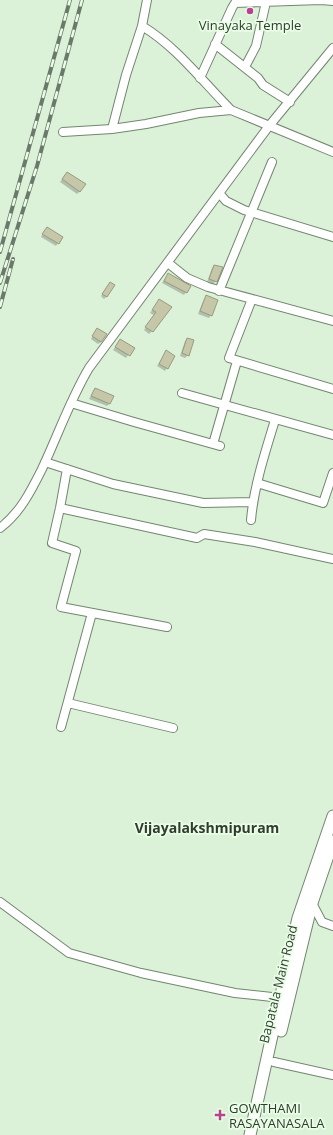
<svg xmlns="http://www.w3.org/2000/svg" width="333" height="1135" font-family="'Open Sans',sans-serif">
<style>
.shadow{fill:#0003}
.building{fill:#c6c7a9;stroke:#999b7e}
.lines{fill:none;stroke-linecap:round;stroke-linejoin:round}
.minor-casing{stroke:#738670;stroke-width:10}
.major-casing{stroke:#738670;stroke-width:13}
.minor{stroke:#fff;stroke-width:8}
.major{stroke:#fff;stroke-width:11}
.rail-casing{stroke:#6b796a;stroke-width:4}
.rail{stroke:#e8fee5;stroke-width:2.5;stroke-dasharray:8;stroke-linecap:butt}
.poi-dot{fill:#ba4092;stroke:#e8fee5;stroke-width:1.5}
.labels{text-anchor:middle;dominant-baseline:central;stroke-width:3.5;stroke-linejoin:round;paint-order:stroke}
.poi-label{font-size:13px;fill:#323b31;stroke:#e8fee5}
.street-label{font-size:13px;fill:#323b31;stroke:#e8fee5}
.neighbourhood-label{font-size:14px;font-weight:bold;fill:#323b31;stroke:#e8fee5}
</style>
<rect width="100%" height="100%" fill="#dbf1d8"/>
<path class="shadow" d="M65,175L80,191L77,194L60,182Z
M44,231L58,243L56,246L41,237Z
M214,266L216,281L213,284L207,282L212,268Z
M168,274L186,292L184,295L162,283Z
M108,286L107,296L104,299L101,296Z
M207,296L211,315L209,318L198,314L204,299Z
M159,300L152,331L149,334L144,330L154,315L150,313Z
M95,332L101,342L98,344L91,339Z
M187,339L188,355L185,358L180,356L185,341Z
M118,343L133,348L126,358L113,350Z
M166,352L167,368L165,371L157,366Z
M95,389L109,404L107,406L89,399Z"/>
<path class="building" d="M67,172L86,184L80,192L62,179Z
M47,227L63,237L59,244L42,234Z
M214,265L223,267L217,282L209,279Z
M168,273L191,286L187,293L164,281Z
M110,282L115,285L107,297L102,294Z
M206,295L218,300L212,316L200,311Z
M159,299L172,307L153,332L145,327L156,312L152,310Z
M97,328L107,334L101,342L92,336Z
M187,338L194,340L189,356L182,353Z
M120,339L135,348L130,356L115,347Z
M166,350L175,356L168,369L159,364Z
M95,388L114,396L110,404L91,396Z"/>
<g class="lines">
<defs>
<path id="minor" d="M142,26C177,47 202,81 231,110
M215,44L258,78L263,85L290,102
M245,67L256,46L266,2
M200,78L232,8L235,3L321,0L333,1
M112,129L126,75L142,26L147,0
M63,132L112,129L146,124L199,113L231,110L333,152
M220,194L226,201L244,210L333,237
M168,263L187,278L208,287L333,321
M219,291L272,162
M252,299L229,358L333,389
M182,393L333,435
M71,403L134,422L220,446
M213,444L237,361
M45,462L113,484L203,503L252,502
M67,469L60,508L52,543L76,551L61,607L167,627
M257,483L323,503L333,473
M60,508L197,538L204,534L255,542L333,559
M251,520C254,486 265,453 275,420
M0,528C20,513 31,491 42,469C58,435 70,400 89,368L269,126L333,48
M68,703L173,728
M61,727L92,613
M0,902L69,953L141,973L235,993L281,998
M312,903L322,922L333,926
M274,1062L333,1075"/>
<path id="major" d="M281,1031L312,903L333,841
M250,1135L298,918L333,816"/>
</defs>
<use href="#minor" class="minor-casing"/>
<use href="#major" class="major-casing"/>
<use href="#minor" class="minor"/>
<use href="#major" class="major"/>
<defs>
<path id="rail" d="M0,252L70,0
M0,283L37,166L82,0
M0,307L13,259"/>
</defs>
<use href="#rail" class="rail-casing"/>
<use href="#rail" class="rail"/>
</g>
<g class="poi-dot">
<circle cx="250" cy="11" r="4"/>
<path d="M218 1109h4v4h4v4h-4v4h-4v-4h-4v-4h4z"/>
</g>
<g class="labels">
<g class="poi-label">
<text x="250" y="25">Vinayaka Temple</text>
<text x="229" y="1108" text-anchor="start">GOWTHAMI<tspan x="229" dy="15">RASAYANASALA</tspan></text>
</g>
<g class="street-label">
<text transform="translate(278 984) rotate(-76)">Bapatala Main Road</text>
</g>
<g class="neighbourhood-label">
<text x="207" y="827">Vijayalakshmipuram</text>
</g>
</g>
</svg>
